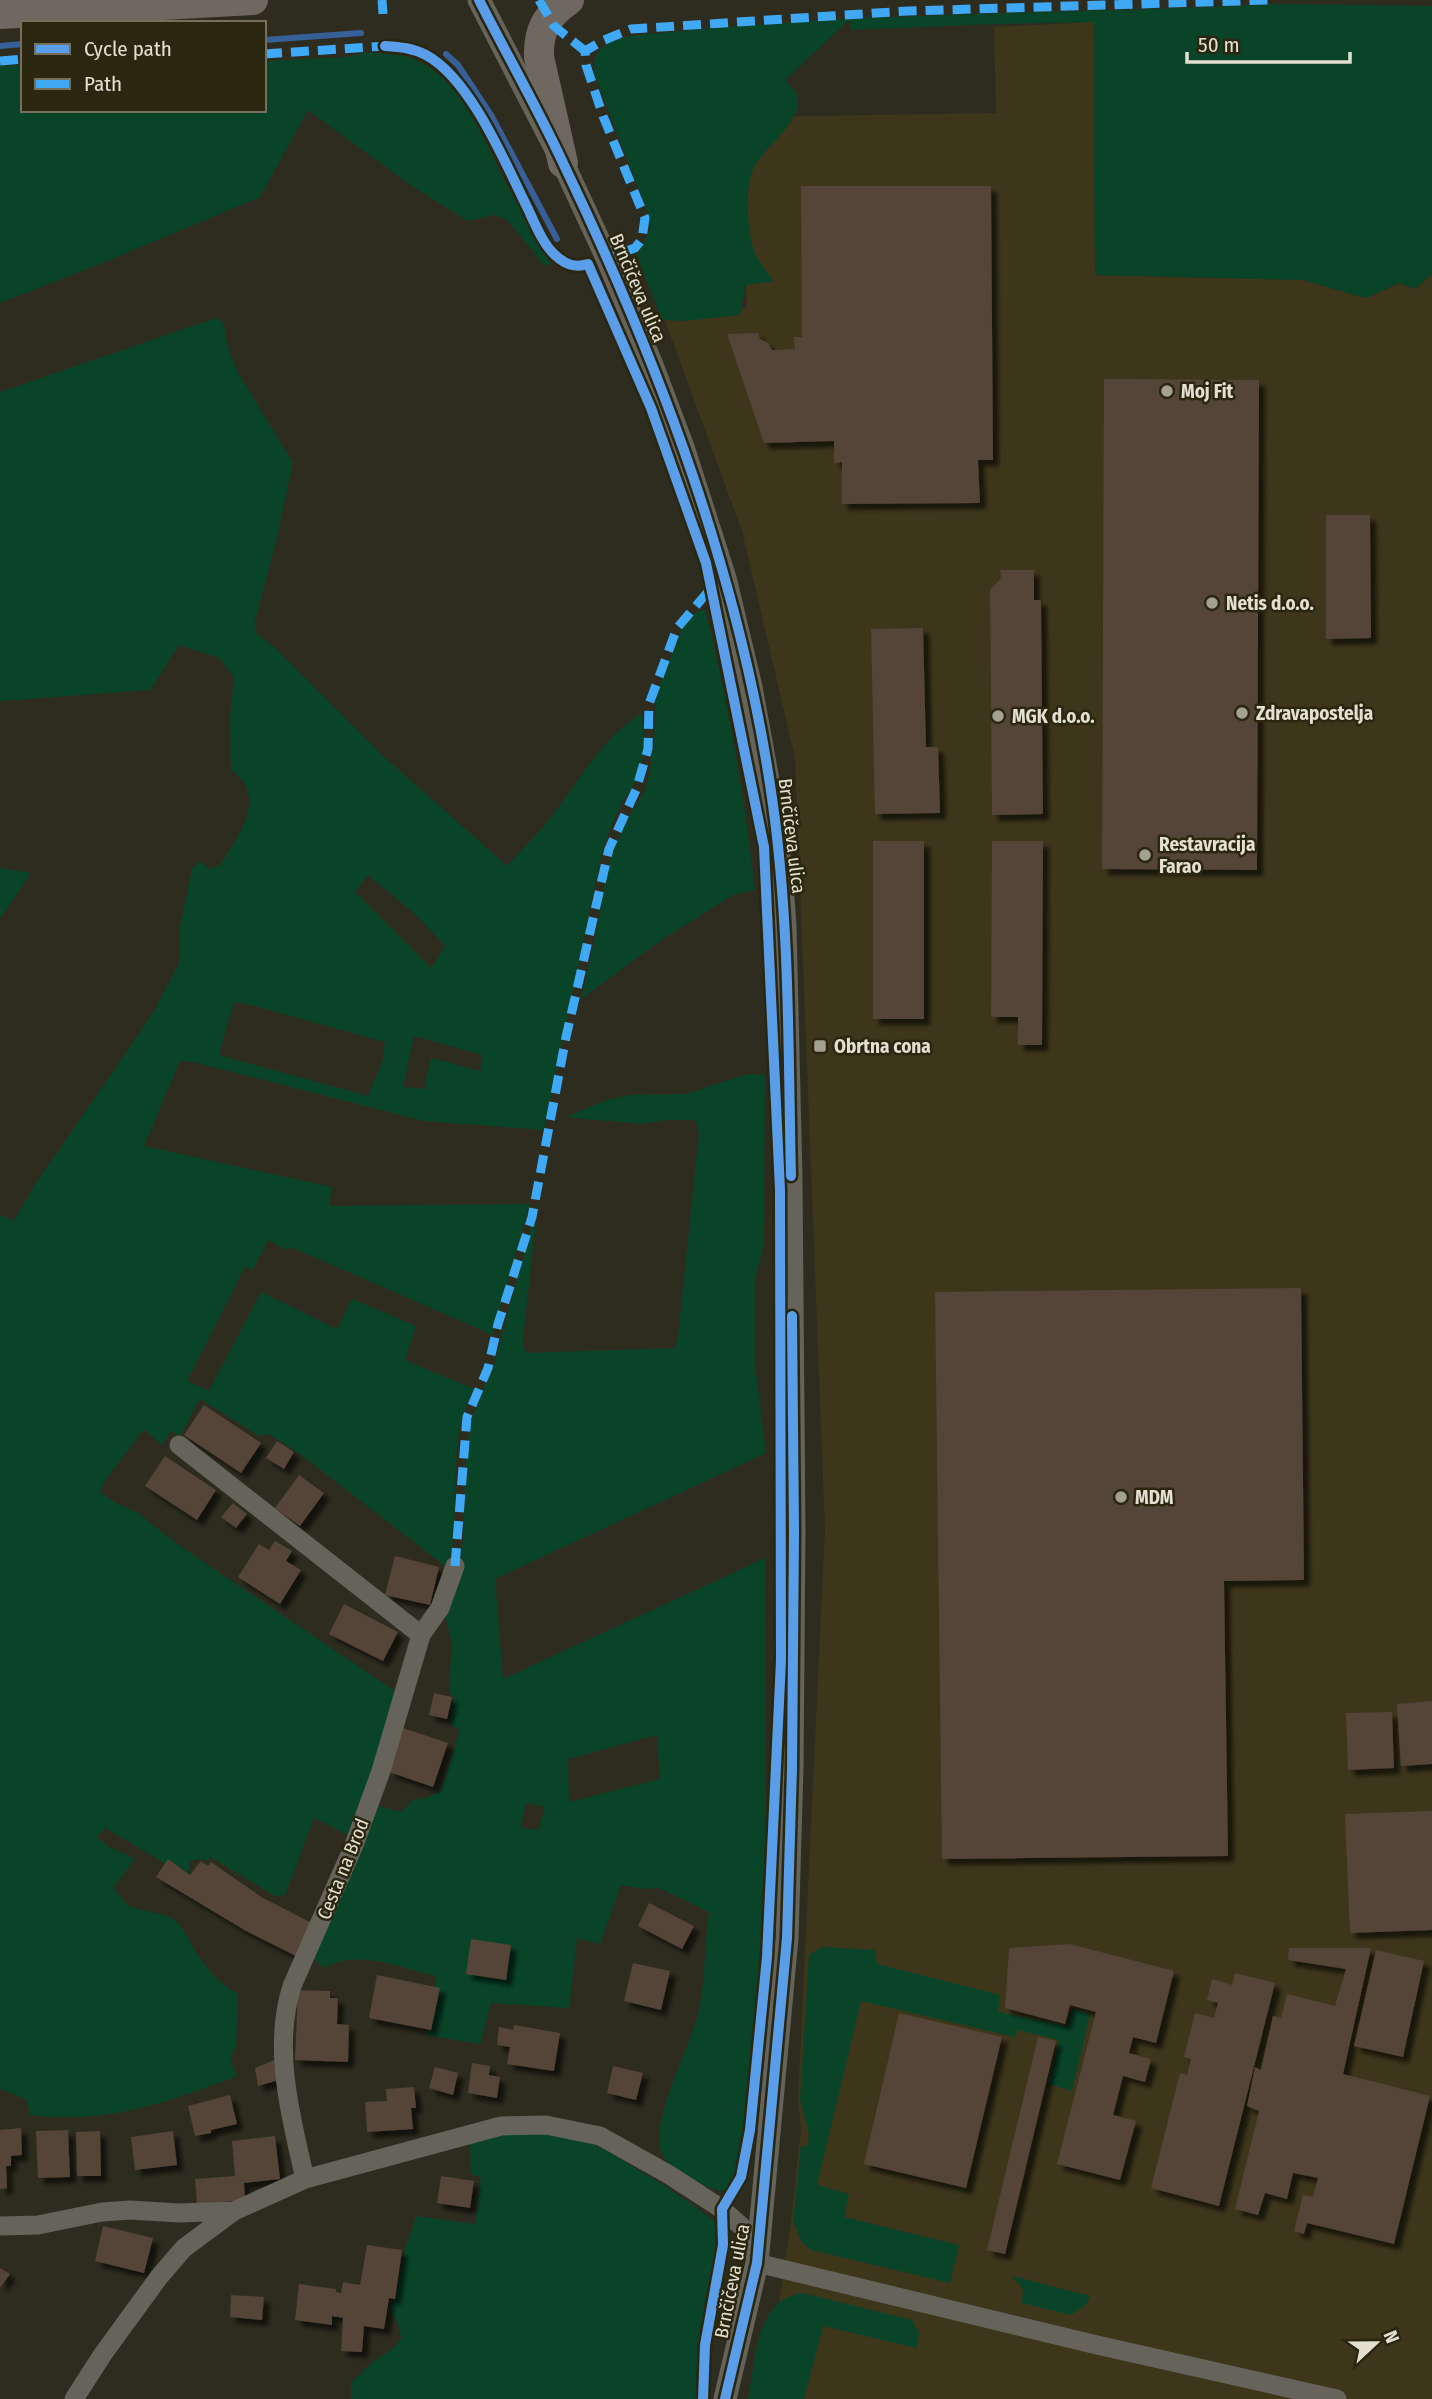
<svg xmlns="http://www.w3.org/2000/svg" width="1432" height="2399" font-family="'Fira Sans Condensed',sans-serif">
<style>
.built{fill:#3d361b}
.green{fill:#094429;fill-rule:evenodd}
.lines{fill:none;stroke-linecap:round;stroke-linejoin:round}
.stream{stroke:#376098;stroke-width:6}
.building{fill:#544439;filter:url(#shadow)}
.minor{stroke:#65635a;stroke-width:19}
.tertiary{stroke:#65635a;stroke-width:23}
.primary{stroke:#6f6860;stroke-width:30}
.quiet{stroke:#3fa9f5;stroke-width:9;stroke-dasharray:18 9;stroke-linecap:butt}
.cycleway-casing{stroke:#2a260f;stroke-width:15}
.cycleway{stroke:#5a9eea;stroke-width:10}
.poi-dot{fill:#a4a193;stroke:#2a260f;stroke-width:2.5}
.labels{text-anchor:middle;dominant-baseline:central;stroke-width:5;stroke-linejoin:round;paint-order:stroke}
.street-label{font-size:19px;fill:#e3e0d2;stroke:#2a260f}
.poi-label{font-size:19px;font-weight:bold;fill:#e3e0d2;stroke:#2a260f;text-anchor:start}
</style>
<defs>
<filter id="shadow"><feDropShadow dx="6" dy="6" stdDeviation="2" flood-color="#0009"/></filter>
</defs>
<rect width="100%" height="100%" fill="#2e2c1f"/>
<path class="built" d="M1094,22L1095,275L1302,280L1366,298L1400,283L1415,289L1432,274V2399H765L791,2222L801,2128L798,2100L825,1529L795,758L742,531L663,315L747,308L739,117L996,113L994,27Z"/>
<path class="green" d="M1278,4L1432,6V274L1415,289L1399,283L1366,298L1302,280L1095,275L1093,22L992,24L851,30L850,19L785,80C791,87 799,92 798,102C798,124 767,146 756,164C744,183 747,222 752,244C755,258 765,270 774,281L745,285L740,315L683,321L662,320L637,256L650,230L649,216L594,73C593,54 600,45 619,39C636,33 654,34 671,32C712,28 753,25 793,22C955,12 1116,12 1278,4Z
M368,52C386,54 403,53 420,62C465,86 485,142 506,184C521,211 535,238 551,264L544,265L507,220L494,215L468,221L413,187L308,110L260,197L105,262L0,303V66L23,65V110H264V61L347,57Z
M216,318L223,322L229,351L237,371L293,463L275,546L255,620L256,633L275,648L381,754L507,866C520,851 535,838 547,822C576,786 602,737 642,713C643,734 646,757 637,777C634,787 626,796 621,805C612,822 606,839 601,856L544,1130L424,1121L193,1062L180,1061L144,1146L332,1187L329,1206L530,1204C518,1248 503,1291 493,1335L293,1248L284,1249L268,1240L253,1270L245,1267L187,1381L209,1391L261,1292L337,1329L352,1299L416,1326L405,1360L474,1389C444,1442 463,1511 448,1568L297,1452L269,1434L259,1436L200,1399L180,1436L171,1431L162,1445L144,1429L104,1482L100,1492L116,1503L138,1513L177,1544L398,1693L352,1837L314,1818L285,1895L275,1896L211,1857L208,1861L199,1859L189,1862L190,1878L105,1828L97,1837C111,1851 119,1850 135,1859L113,1888C118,1893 122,1900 128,1905C137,1912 162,1911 174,1920C184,1928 187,1937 193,1947C205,1967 217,1982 238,1994L236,2047C228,2058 231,2064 237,2076C165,2103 109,2124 30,2115L27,2100L0,2089V1215L14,1221L36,1183L134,1041L155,1009L179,963L180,927L185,902L192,869L200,861L209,869L220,865C234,842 258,813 246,786C244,780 236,774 231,770L230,717L234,677L219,658L179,645L150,690L0,701V392ZM368,875L417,916L445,946L431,968L355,892ZM234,1002L255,1006L385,1042L383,1060L368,1096L219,1055ZM414,1036L482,1055L481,1071L431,1058L424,1089L403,1087Z
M700,610H705C729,703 744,795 755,890L733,895L663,939L581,999L598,924L607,869L623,827L645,790L650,771L654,742L656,695L683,627L693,614Z
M0,868L31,873L0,919Z
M754,1074L765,1075L764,1243L755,1280V1365L766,1453L495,1579L503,1679L765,1558L766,1865L760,1976L743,2147L739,2170L726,2191C708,2190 698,2183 683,2173C673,2167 665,2162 661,2151C650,2124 689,2047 697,2018C706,1983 704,1946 709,1912L659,1888L643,1889L621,1885L600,1944L577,1938L569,2008L491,2003L480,2044L426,2035L436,1997V1976C402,1968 356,1948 324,1968L312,1957L375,1805L401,1812L414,1799H423L441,1791L460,1730L450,1724L453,1697L449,1691L452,1643L444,1612L458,1573L463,1540L466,1455L470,1424L480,1395L493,1369L538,1201L523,1339L525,1353L675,1348L678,1336L699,1133L696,1120H668L641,1124L565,1117L607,1100L629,1095L686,1094L744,1075ZM657,1735L660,1779L569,1802L568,1759ZM526,1803L545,1807L538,1830L521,1828Z
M822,1947L875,1950L877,1964L1000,1995L998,2012L1066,2026L1072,2009L1090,2014L1072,2091L1049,2084L1059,2040L1017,2030L1015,2037L861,2001L817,2185L849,2194L844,2217L959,2245L950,2283L811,2250L801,2241L793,2221L801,2146H808L809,2134L800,2100L809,1955Z
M540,2132L579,2139L604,2149L670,2189L720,2225L721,2235L701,2345L698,2399H351V2383L373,2362L396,2346L401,2338L398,2324L389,2307L394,2301L405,2250L416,2216L475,2224L481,2177L471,2174L470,2143L505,2133Z
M1012,2276L1090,2296L1086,2305L1071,2315L1022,2303L1023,2289Z
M803,2293L912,2320L919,2333L917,2348L823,2326L804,2399H748C754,2369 755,2326 777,2304C785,2297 794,2295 803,2293Z"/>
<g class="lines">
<path class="stream" d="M264,40L361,33
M0,46L23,44
M446,54L458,65L491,115L557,239"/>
</g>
<path class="building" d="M801,186H991L993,460H978L980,503L842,504V462L834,463V441L764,443L727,334L758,333L760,339L768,343L772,350L795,349L794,337H802Z
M1104,379L1259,380L1257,870L1102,869Z
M1326,515H1370L1371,638L1326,639Z
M1000,570H1034V600H1041L1043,814L992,815L990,590L1001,578Z
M923,628L926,747H938L940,813L875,814L871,629Z
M873,841H924V1019H873Z
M992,841H1043L1042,1045H1018V1017H991Z
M1301,1288L1304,1580L1224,1581L1228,1856L942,1859L935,1292Z
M204,1405L261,1443L241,1473L184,1435Z
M277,1441L294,1452L284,1469L266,1458Z
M165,1456L216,1490L197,1520L145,1486Z
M299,1475L324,1493L300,1526L275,1508Z
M233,1503L247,1514L236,1528L221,1517Z
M275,1541L292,1551L286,1561L301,1570L280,1604L238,1577L259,1544L269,1550Z
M395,1556L439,1567L430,1605L385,1595Z
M344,1604L398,1632L383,1661L329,1634Z
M434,1693L452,1697L447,1719L429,1715Z
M1432,1701V1764L1401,1766L1397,1704Z
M1392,1712L1394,1768L1348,1770L1346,1713Z
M403,1728L448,1743L433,1787L389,1772Z
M1432,1811V1930L1350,1933L1345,1814Z
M168,1859L190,1875L201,1861L208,1866L211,1862L263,1898L314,1924L298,1957L246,1931L156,1877Z
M649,1903L694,1926L682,1949L638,1926Z
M471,1939L511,1945L506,1980L466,1974Z
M1070,1944L1174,1971L1156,2043L1133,2037L1129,2053L1151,2059L1145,2082L1123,2076L1113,2115L1136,2121L1120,2180L1057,2164L1096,2012L1070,2005L1065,2024L1005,2008L1009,1948Z
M1289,1948H1371L1343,2074L1430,2096L1394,2244L1307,2223L1304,2234L1294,2231L1303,2195L1313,2197L1318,2178L1293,2173L1287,2199L1265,2193L1258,2215L1235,2209L1259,2111L1247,2106L1255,2067L1261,2070L1273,2016L1281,2018L1287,1994L1335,2006L1346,1969L1288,1960Z
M1376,1950L1424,1961L1403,2057L1354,2046Z
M633,1963L670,1971L661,2010L624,2001Z
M1235,1973L1275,1983L1219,2206L1151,2188L1180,2073L1187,2075L1191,2059L1184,2057L1195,2013L1214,2018L1218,2003L1207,2000L1212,1979L1232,1985Z
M377,1975L440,1988L431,2030L369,2018Z
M298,1990L330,1991V1998H338L337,2024L349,2025L348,2062L295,2060Z
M899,2013L1002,2037L966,2188L864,2164Z
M514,2025L560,2033L554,2071L507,2064L510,2047L497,2045L499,2027L513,2030Z
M1038,2037L1056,2041L1005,2254L987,2250Z
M277,2059L279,2080L258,2086L255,2068Z
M472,2063L490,2066L489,2075L500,2077L497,2098L468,2093Z
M613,2066L643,2073L636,2100L607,2093Z
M435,2067L458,2073L453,2095L429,2088Z
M414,2087L416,2108H411L413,2129L367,2132L365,2102L387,2101L386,2089Z
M230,2095L237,2124L211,2130V2133L195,2136L188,2106Z
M21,2128L22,2155L11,2156V2166H6L7,2188L0,2189V2130Z
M68,2130L70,2177L38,2178L36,2131Z
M100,2131L101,2176H77L76,2132Z
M173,2131L177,2165L135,2170L131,2137Z
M275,2136L280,2179L244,2183L245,2200L197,2204L195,2179L235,2176L232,2141Z
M441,2176L474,2181L470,2208L437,2203Z
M103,2226L153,2238L144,2273L95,2261Z
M367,2245L402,2250L395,2299L389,2298L384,2329L364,2326L362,2352L341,2351L343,2318L332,2316V2325L295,2320L299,2284L336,2289V2292L341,2293L343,2282L360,2285Z
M0,2268L10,2274L0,2288Z
M231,2295L264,2297L262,2320L230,2317Z"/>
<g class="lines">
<path class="minor" d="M179,1445L421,1635
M305,2179C291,2117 272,2049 292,1986L354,1845L381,1771L421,1635L440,1608L455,1566
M0,2226L38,2225L102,2212L130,2210L179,2213L234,2211
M757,2263L1097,2345L1337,2399
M74,2399L103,2354L159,2277L184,2248L234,2211L305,2179L501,2126L546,2125L600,2136L668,2174L722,2209L759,2242"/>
<path class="tertiary" d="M479,0L563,163L607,258L652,365L683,447L725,578L751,687L772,802L781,870L785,926L791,1179L794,1532L792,1768L787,1938L757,2263L725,2399"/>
<path class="primary" d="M0,14L253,0
M563,163L539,57C538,30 547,15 569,0"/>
<path class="quiet" d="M382,0L383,14
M539,0L554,26L585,51
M264,54L385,46
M0,61L23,59
M600,260L635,248L642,239L645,218L603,116L586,65L585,51L602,41L631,29L908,11L1270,0
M455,1566L467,1417L488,1368L498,1324L532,1217L566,1037L609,849L636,790L648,749L649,704L677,628L713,586"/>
<defs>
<path id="cycleway" d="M479,0C507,55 538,109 564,165C661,367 742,582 773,805C790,927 788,1052 791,1176
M385,46C400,47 413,48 426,55C471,79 506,165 528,209C535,224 543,244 555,255C566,265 575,268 588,264L651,408L706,563L764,847L780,1190L781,1660L767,1957L750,2130L741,2177L722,2209L723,2245L705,2345L703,2399
M725,2399L757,2263L787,1938L792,1768L794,1532L792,1316"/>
</defs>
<use href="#cycleway" class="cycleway-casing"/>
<use href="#cycleway" class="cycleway"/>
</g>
<g class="poi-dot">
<circle cx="1167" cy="391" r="7"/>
<circle cx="1212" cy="603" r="7"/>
<circle cx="1242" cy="713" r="7"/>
<circle cx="998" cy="716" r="7"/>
<circle cx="1145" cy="855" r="7"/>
<rect x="813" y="1039" width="14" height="14" rx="3.5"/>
<circle cx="1121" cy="1497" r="7"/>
</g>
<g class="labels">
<g class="street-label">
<text transform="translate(638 288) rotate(67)">Brnčičeva ulica</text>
<text transform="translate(792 836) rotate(83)">Brnčičeva ulica</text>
<text transform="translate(343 1869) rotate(-68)">Cesta na Brod</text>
<text transform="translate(732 2281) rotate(-79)">Brnčičeva ulica</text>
</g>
<g class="poi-label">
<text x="1181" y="391">Moj Fit</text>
<text x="1226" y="603">Netis d.o.o.</text>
<text x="1256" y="713">Zdravapostelja</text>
<text x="1012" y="716">MGK d.o.o.</text>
<text x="1159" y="844">Restavracija<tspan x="1159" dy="22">Farao</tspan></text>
<text x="834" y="1046">Obrtna cona</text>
<text x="1135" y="1497">MDM</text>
</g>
</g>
<rect x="21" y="21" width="245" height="91" fill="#2a260f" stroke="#74705d" stroke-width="2"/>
<rect x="35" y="44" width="35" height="10" fill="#5a9eea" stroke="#74705d" stroke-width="2"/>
<text x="84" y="56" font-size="21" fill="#e3e0d2">Cycle path</text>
<rect x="35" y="79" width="35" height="10" fill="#3fa9f5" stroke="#74705d" stroke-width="2"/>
<text x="84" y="91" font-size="21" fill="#e3e0d2">Path</text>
<g transform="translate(1376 2343) rotate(68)" stroke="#2a260f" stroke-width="5" paint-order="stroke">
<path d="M0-5L12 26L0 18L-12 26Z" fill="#e3e0d2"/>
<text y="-10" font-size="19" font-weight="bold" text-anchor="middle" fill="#e3e0d2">N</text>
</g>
<path d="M1187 52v10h163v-10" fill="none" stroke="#e3e0d2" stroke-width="3.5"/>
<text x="1198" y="52" font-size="21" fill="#e3e0d2" stroke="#2a260f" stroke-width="5" paint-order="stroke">50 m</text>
</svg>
